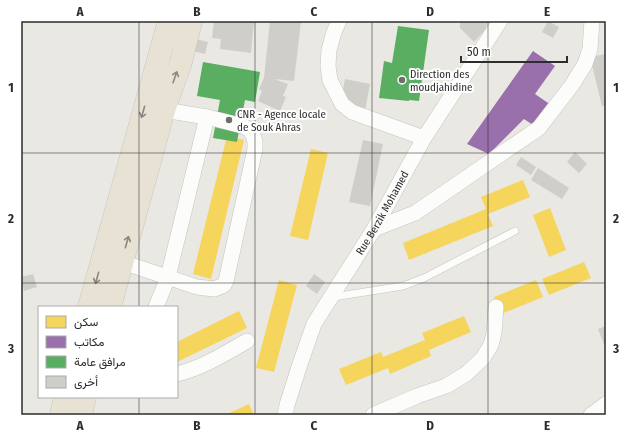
<svg xmlns="http://www.w3.org/2000/svg" width="627" height="436" font-family="'Fira Sans Condensed',Vazirmatn,sans-serif">
<style>
.homes{fill:#f6d55c}
.offices{fill:#9970ab}
.public{fill:#5aae61}
.building{fill:#cfcec9}
.lines{fill:none;stroke-linecap:round;stroke-linejoin:round}
.service-casing{stroke:#c4c4c3;stroke-width:8}
.minor-casing{stroke:#c4c4c3;stroke-width:16}
.trunk-casing{stroke:#c6c5c3;stroke-width:23}
.service{stroke:#fcfcfb;stroke-width:7}
.minor{stroke:#fcfcfb;stroke-width:15}
.trunk{stroke:#e8e2d4;stroke-width:22}
.oneway{stroke:#8a8880}
.grid{fill:none;stroke:#2d2d2d;stroke-width:1;stroke-opacity:0.55}
.poi-dot{fill:#6f6e6c;stroke:#fff;stroke-width:1.5}
.labels{text-anchor:middle;dominant-baseline:central;stroke-width:4;stroke-linejoin:round;paint-order:stroke}
.poi-label{font-size:11px;fill:#2d2d2d;stroke:#fff;text-anchor:start}
.street-label{font-size:11px;fill:#2d2d2d;stroke:#fff}
.neatline{fill:none;stroke:#2d2d2d;stroke-width:1.5}
.grid-label{font-size:13px;text-anchor:middle;font-weight:bold;fill:#2d2d2d}
</style>
<rect width="100%" height="100%" fill="#eae8e2"/>
<path class="homes" d="M227,136L244,140L211,279L193,274Z
M311,149L328,153L308,240L290,236Z
M523,180L530,197L488,214L493,226L409,260L403,243L486,209L481,197Z
M550,208L566,250L549,257L533,215Z
M584,262L591,278L549,295L542,279Z
M279,280L297,285L274,372L256,368Z
M536,280L543,297L501,314L494,297Z
M239,311L247,328L177,362V342Z
M464,316L471,332L429,350L431,356L390,374L388,368L346,385L339,369L381,352L383,357L425,340L422,333Z
M249,404L254,415H225Z"/>
<path class="offices" d="M533,51L555,66L535,94L551,105L536,127L524,119L489,154L467,144Z"/>
<path class="public" d="M398,26L429,30L419,101L409,100V101L379,98L384,61L392,63Z
M203,62L260,72L255,102L245,100L237,142L213,138L220,100L197,96Z"/>
<path class="building" d="M214,21H254L251,53L220,49L221,39L212,38Z
M270,21H301L294,81L274,79L288,84L283,96L286,97L280,111L258,101L262,91L259,89L264,78Z
M460,21H487L486,29L474,42L460,28Z
M548,21L559,27L553,38L542,32Z
M196,39L208,42L205,54L193,51Z
M606,54V105L602,106L590,57Z
M345,79L370,84L365,111L340,106Z
M363,140L383,144L370,206L349,202Z
M575,152L587,164L579,173L567,162Z
M521,157L536,167L531,175L516,165Z
M538,168L569,188L562,199L531,180Z
M33,274L37,287L24,291L21,277Z
M314,274L325,282L317,294L306,286Z
M606,326V349L598,329Z"/>
<g class="lines">
<defs>
<path id="service" d="M333,297L403,286L424,278L515,231"/>
<g id="minor">
<path d="M339,21L334,32L329,50L328,66L330,80L342,104L352,112L424,138"/>
<path d="M374,229L415,213L539,128L572,85L585,64L590,49L592,21"/>
<path d="M122,262L197,287L214,289L224,285L226,281L255,149V142L253,135L250,130L243,126L207,117L164,110"/>
<path d="M156,307L168,277L207,117"/>
<path d="M177,374C202,368 224,354 247,341"/>
<path id="s1" d="M285,415L287,405L300,364L314,324L374,229L424,138L500,21"/>
<path d="M373,415L417,396L446,386L466,374L483,358L491,345L494,333L496,307"/>
<path d="M591,415L606,404"/>
</g>
<path id="trunk" d="M89,307L169,21
M110,307L164,110L181,62L191,21
M61,415L65,397
M81,415L85,397"/>
</defs>
<use href="#service" class="service-casing"/>
<use href="#minor" class="minor-casing"/>
<use href="#trunk" class="trunk-casing"/>
<use href="#service" class="service"/>
<use href="#minor" class="minor"/>
<use href="#trunk" class="trunk"/>
</g>
<defs><path id="oneway-shaft" d="M-6 0H5M1.5-3L5.5 0L1.5 3" fill="none" stroke-width="1.6" stroke-linecap="round" stroke-linejoin="round"/></defs>
<g class="oneway">
<use href="#oneway-shaft" transform="translate(175 77) rotate(-71)"/>
<use href="#oneway-shaft" transform="translate(143 112) rotate(106)"/>
<use href="#oneway-shaft" transform="translate(127 242) rotate(-74)"/>
<use href="#oneway-shaft" transform="translate(97 278) rotate(106)"/>
</g>
<path class="grid" d="M139,21V307M255,21V415M372,21V415M488,21V415M21,153H606M21,283H606M139,397V415"/>
<g class="poi-dot">
<circle cx="402" cy="80" r="4"/>
<circle cx="229" cy="120" r="4"/>
</g>
<g class="labels">
<g class="poi-label">
<text x="410" y="74">Direction des<tspan x="410" dy="13">moudjahidine</tspan></text>
<text x="237" y="114">CNR - Agence locale<tspan x="237" dy="13">de Souk Ahras</tspan></text>
</g>
<g class="street-label">
<text stroke="none"><textPath href="#s1" startOffset="226">Rue Berzik Mohamed</textPath></text>
</g>
</g>
<rect width="627" height="436" fill="none" stroke="#ffffff" stroke-width="44"/>
<rect x="38" y="306" width="140" height="92" fill="#ffffff" stroke="#ababab"/>
<rect x="46" y="316" width="20" height="12" fill="#f6d55c" stroke="#ababab"/>
<text x="74" y="326" font-size="12" fill="#2d2d2d">سكن</text>
<rect x="46" y="336" width="20" height="12" fill="#9970ab" stroke="#ababab"/>
<text x="74" y="346" font-size="12" fill="#2d2d2d">مكاتب</text>
<rect x="46" y="356" width="20" height="12" fill="#5aae61" stroke="#ababab"/>
<text x="74" y="366" font-size="12" fill="#2d2d2d">مرافق عامة</text>
<rect x="46" y="376" width="20" height="12" fill="#cfcec9" stroke="#ababab"/>
<text x="74" y="386" font-size="12" fill="#2d2d2d">أخرى</text>
<path d="M461 56v6h106v-6" fill="none" stroke="#2d2d2d" stroke-width="2"/>
<text x="467" y="56" font-size="12" fill="#2d2d2d" stroke="#ffffff" stroke-width="3" paint-order="stroke">50 m</text>
<rect x="22" y="22" width="583" height="392" class="neatline"/>
<g class="grid-label">
<text x="80" y="16">A</text>
<text x="197" y="16">B</text>
<text x="314" y="16">C</text>
<text x="430" y="16">D</text>
<text x="547" y="16">E</text>
<text x="11" y="92">1</text>
<text x="616" y="92">1</text>
<text x="11" y="223">2</text>
<text x="616" y="223">2</text>
<text x="11" y="353">3</text>
<text x="616" y="353">3</text>
<text x="80" y="430">A</text>
<text x="197" y="430">B</text>
<text x="314" y="430">C</text>
<text x="430" y="430">D</text>
<text x="547" y="430">E</text>
</g>
</svg>
